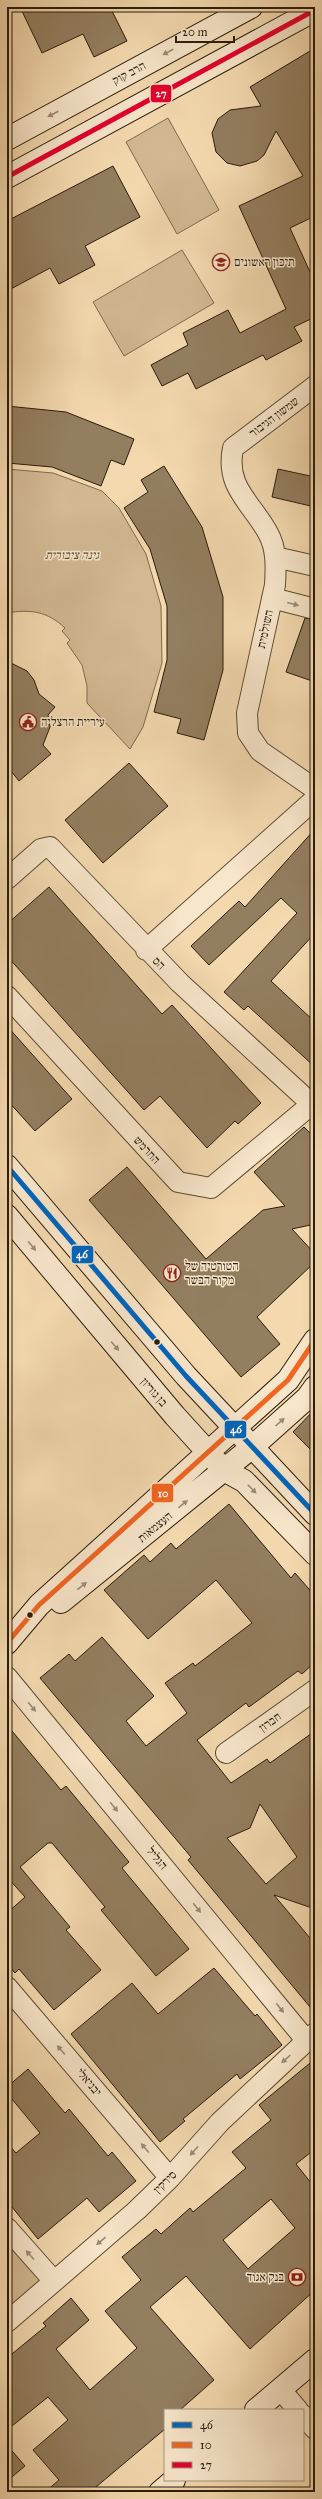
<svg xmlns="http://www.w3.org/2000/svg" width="322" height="2499" font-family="'IM FELL Great Primer','Frank Ruhl Libre',serif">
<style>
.green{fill:#d2b993;stroke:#7e6a4f}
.building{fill:#937e60;stroke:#2a1c0b;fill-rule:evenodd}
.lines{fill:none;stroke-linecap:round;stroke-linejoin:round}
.street-casing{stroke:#5c4b34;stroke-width:22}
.secondary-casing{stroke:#2a1c0b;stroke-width:24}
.street{stroke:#f8e6cb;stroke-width:20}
.secondary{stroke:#f8e6cb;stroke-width:22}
.bus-1-casing{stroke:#f8e6cb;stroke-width:8}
.bus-2-casing{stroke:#f8e6cb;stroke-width:8}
.bus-3-casing{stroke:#f8e6cb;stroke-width:8}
.bus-1{stroke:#0065bd;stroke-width:5}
.bus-2{stroke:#f26522;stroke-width:5}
.bus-3{stroke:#e4002b;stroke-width:5}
.oneway{fill:#9b8b75}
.bus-dot{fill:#2a1c0b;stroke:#f8e6cb;stroke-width:1.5}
.labels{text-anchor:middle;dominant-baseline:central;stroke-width:3;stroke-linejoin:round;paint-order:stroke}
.street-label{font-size:12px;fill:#2a1c0b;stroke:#f8e6cb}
.poi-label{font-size:12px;fill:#2a1c0b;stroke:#f8e6cb;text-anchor:start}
.park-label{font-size:12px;font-style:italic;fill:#5c4b34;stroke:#f8e6cb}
.line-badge{stroke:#f8e6cb;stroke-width:1.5}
.badge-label{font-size:11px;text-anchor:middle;font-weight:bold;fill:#fff}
</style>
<rect width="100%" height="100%" fill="#f4d9af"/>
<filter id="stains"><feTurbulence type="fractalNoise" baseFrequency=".005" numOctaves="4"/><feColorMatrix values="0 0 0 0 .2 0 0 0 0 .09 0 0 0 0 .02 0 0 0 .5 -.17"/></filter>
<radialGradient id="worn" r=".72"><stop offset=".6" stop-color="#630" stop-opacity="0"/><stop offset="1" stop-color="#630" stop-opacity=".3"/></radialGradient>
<path class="green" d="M168,118L219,210L177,234L126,142Z
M182,250L214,303L124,356L93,302Z
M7,469L53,473L102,491L119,508L146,554L161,606L162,663L143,727L130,749L87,703V686L82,665L67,643L70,640L62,631L65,628C47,611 30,609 7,613Z
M7,2228L54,2281L7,2322Z"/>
<path class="building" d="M20,7H110L127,41L94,57L83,34L42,53Z
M315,48V216L290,228L315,283V317L294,327L302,341L266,360L263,355L196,389L188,373L162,386L151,365L188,345L183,333L228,310L240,333L286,309L239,206L303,176L276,131L264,155L257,161L240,166L227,163L216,152L212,133L218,119L230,110L261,106L250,87Z
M113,166L140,217L85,246L95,265L59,284L50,268L7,291V221Z
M7,406L66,412L134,439L124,465L111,460L101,486L52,467L7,463Z
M164,466L202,527L223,597V670L204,740L177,733L181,719L154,712L167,660V606L150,549L124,508L148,492L141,480Z
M278,469L315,477V507L272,497Z
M305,618L315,620V682L286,672Z
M7,661L27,671L34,680L39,694L55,707L48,715L50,727L43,745L51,754L19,781L7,766Z
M129,763L168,806L103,863L65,820Z
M315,829V933L271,981L315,1022V1067L248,1006L244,1010L224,992L297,913L281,898L209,965L191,946L239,901L245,907Z
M49,887L162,1014L172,1005L261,1103L238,1124L235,1121L207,1148L160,1096L144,1110L7,956V924Z
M7,1026L72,1099L35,1131L7,1100Z
M304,1127L315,1138V1224L292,1229L315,1254V1262L257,1317L280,1344L241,1377L89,1200L127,1167L206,1259L263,1210L285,1206L254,1172Z
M315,1409V1454L293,1432Z
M229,1504L291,1578L295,1573L315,1596V1662L302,1674L298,1671L249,1707L246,1703L197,1740L231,1783L267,1759L270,1763L315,1731V1909L274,1895L315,1944V2013L188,1860L191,1857L40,1678L69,1654L75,1661L102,1637L154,1696L126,1721L146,1746L187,1713L165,1683L193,1663L195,1666L252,1623L216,1580L148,1639L104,1590L144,1555L150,1562L171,1543L176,1549ZM260,1804L297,1857L266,1884L227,1838L250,1828Z
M7,1725L61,1790L66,1786L129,1862L122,1868L189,1949L156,1976L101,1910L105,1907L52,1843H48L20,1867L70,1927L66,1930L101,1970L54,2010L19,1969L15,1973L7,1964V1913L25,1897L7,1877Z
M214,1968L255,2016L257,2014L282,2045L240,2079L237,2074L183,2119L185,2121L160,2142L71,2034L132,1983L158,2014Z
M315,2059V2149L296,2164L315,2188V2290L250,2349L186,2276L150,2307L214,2380L180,2410H165V2429L90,2492H45L59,2480L33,2450L68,2420L48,2397L7,2430V2358L46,2326L43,2323L71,2298L89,2320L56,2349L90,2390L137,2348L105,2311L141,2280L122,2257L156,2229L161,2234L190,2208L193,2212L246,2168L232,2152L271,2120L259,2105ZM271,2199L295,2228L248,2269L223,2240Z
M28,2069L65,2113L69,2109L108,2156L112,2152L136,2181L99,2212L87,2198L38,2239L7,2201V2143L16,2153L40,2133L7,2093V2087Z
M7,2445L25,2466L7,2481Z"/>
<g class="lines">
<defs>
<path id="street" d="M315,386L233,448C225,487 251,502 268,533C277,549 276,568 275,585L247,713L248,733L260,751L315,789
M275,557L315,566
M272,598L315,609
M7,879L41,849L50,847L180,983L315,1107
M146,950L315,799
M7,996L178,1182L211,1188L312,1104
M7,1677L306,2040
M226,1753L315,1690
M7,1987L170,2178
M7,2228L54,2281
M7,2322L137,2210L170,2178L220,2122L315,2033
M280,2389L298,2410
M303,2415L315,2429"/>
<path id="secondary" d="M7,139L251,7
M7,177L315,10
M7,1166L186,1376L315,1514
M7,1216L175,1416L224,1470L244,1481L315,1554
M61,1602L251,1448L307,1398L315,1387
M7,1643L39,1605L288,1380L315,1340
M256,2410L315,2360
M160,2492L174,2480"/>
</defs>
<use href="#street" class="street-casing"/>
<use href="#secondary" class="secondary-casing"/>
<use href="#street" class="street"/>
<use href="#secondary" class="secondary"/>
<defs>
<path id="bus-1" d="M7,1166L186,1376L315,1514"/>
<path id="bus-2" d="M7,1643L39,1605L288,1380L315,1340"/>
<path id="bus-3" d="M7,177L315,10"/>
</defs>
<use href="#bus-1" class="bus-1-casing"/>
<use href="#bus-2" class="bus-2-casing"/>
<use href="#bus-3" class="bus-3-casing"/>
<use href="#bus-1" class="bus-1"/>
<use href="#bus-2" class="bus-2"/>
<use href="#bus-3" class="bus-3"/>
</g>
<defs><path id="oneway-solid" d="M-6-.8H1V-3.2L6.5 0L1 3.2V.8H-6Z"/></defs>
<g class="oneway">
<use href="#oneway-solid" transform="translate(168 52) rotate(152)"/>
<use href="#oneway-solid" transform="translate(53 114) rotate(152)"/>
<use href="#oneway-solid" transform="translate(293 604) rotate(15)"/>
<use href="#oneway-solid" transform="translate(32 1246) rotate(50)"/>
<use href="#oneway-solid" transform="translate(115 1346) rotate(50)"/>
<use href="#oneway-solid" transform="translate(280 1422) rotate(-42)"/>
<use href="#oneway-solid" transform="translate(252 1489) rotate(45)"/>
<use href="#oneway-solid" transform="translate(183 1504) rotate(-39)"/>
<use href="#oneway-solid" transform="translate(82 1586) rotate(-38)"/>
<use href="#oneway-solid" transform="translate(32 1707) rotate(51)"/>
<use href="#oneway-solid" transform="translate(114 1807) rotate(51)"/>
<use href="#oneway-solid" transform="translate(197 1908) rotate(51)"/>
<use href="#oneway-solid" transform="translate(280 2008) rotate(51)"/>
<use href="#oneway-solid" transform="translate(61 2050) rotate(-130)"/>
<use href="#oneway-solid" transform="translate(286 2059) rotate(138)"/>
<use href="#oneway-solid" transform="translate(145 2148) rotate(-130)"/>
<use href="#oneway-solid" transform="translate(194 2151) rotate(132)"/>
<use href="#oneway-solid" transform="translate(101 2241) rotate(140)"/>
<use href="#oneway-solid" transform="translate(30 2255) rotate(-132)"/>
</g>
<defs>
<symbol id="school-ring" viewBox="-11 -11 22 22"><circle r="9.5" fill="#f8e6cb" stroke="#8f2418" stroke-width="1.5"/><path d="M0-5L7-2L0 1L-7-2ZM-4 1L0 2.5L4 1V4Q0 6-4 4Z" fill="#8f2418"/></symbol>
<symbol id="civic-ring" viewBox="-11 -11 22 22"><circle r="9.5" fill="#f8e6cb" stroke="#8f2418" stroke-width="1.5"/><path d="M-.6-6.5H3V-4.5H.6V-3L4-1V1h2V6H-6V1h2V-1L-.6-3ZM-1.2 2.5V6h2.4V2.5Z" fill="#8f2418"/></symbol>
<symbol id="restaurant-ring" viewBox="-11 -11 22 22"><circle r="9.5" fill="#f8e6cb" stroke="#8f2418" stroke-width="1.5"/><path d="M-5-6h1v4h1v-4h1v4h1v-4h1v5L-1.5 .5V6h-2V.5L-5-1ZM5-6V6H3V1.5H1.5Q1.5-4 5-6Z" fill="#8f2418"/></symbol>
<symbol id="bank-ring" viewBox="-11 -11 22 22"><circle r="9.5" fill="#f8e6cb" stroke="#8f2418" stroke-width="1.5"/><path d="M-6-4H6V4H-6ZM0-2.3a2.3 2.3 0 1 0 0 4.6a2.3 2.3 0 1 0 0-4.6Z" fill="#8f2418"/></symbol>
</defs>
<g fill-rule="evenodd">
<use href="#school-ring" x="211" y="252" width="20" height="20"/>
<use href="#civic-ring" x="18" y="712" width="20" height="20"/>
<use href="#restaurant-ring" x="162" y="1263" width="20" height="20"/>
<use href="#bank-ring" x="287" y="2267" width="20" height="20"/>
</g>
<g class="bus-dot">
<circle cx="157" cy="1342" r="3.5"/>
<circle cx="30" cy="1615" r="3.5"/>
</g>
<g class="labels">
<g class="street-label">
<text transform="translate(129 73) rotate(-28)">הרב קוק</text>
<text transform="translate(274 417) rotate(-37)">שמשון הגיבור</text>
<text transform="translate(265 629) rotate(-78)">השולמית</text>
<text transform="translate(159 963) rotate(45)">הס</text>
<text transform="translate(147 1150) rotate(47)">החרמש</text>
<text transform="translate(154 1392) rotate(49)">בן גוריון</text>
<text transform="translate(155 1527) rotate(-39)">העצמאות</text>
<text transform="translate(270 1722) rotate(-35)">חברון</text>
<text transform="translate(157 1858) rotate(51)">הגליל</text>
<text transform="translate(89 2082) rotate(50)">יבניאלי</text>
<text transform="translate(165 2182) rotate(-45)">סירקין</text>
</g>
<g class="poi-label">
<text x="234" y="262">תיכון ראשונים</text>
<text x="41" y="722">עיריית הרצליה</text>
<text x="185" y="1266">הטורטיה של<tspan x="185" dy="14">מקור הבשר</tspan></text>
<text x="284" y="2277" text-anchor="end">בנק אגוד</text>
</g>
<g class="park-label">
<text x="72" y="555">גינה ציבורית</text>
</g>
</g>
<g class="line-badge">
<rect x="150" y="84" width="22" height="19" rx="4" fill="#e4002b"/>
<rect x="71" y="1245" width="23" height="19" rx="4" fill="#0065bd"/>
<rect x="224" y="1420" width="23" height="19" rx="4" fill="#0065bd"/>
<rect x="151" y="1483" width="23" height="20" rx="4" fill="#f26522"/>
</g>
<g class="badge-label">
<text x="161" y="97">27</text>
<text x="82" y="1258">46</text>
<text x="236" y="1433">46</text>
<text x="163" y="1497">10</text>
</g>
<rect width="322" height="2499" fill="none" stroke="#f4d9af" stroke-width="24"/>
<rect x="8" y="8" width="306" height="2483" fill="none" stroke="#2a1c0b" stroke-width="2"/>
<rect x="12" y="12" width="298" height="2475" fill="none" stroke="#2a1c0b"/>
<rect x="164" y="2409" width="140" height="72" fill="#f8e6cb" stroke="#a6957e"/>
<rect x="172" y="2422" width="20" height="6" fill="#0065bd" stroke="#a6957e"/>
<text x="200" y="2429" font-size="12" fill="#2a1c0b">46</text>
<rect x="172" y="2442" width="20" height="6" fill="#f26522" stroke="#a6957e"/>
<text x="200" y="2449" font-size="12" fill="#2a1c0b">10</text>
<rect x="172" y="2462" width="20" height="6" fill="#e4002b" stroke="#a6957e"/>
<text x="200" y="2469" font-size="12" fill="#2a1c0b">27</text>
<path d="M176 36v6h58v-6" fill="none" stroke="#2a1c0b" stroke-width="2"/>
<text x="182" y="36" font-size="12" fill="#2a1c0b" stroke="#f8e6cb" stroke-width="3" paint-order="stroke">20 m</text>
<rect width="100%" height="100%" filter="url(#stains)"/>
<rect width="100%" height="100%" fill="url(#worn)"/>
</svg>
